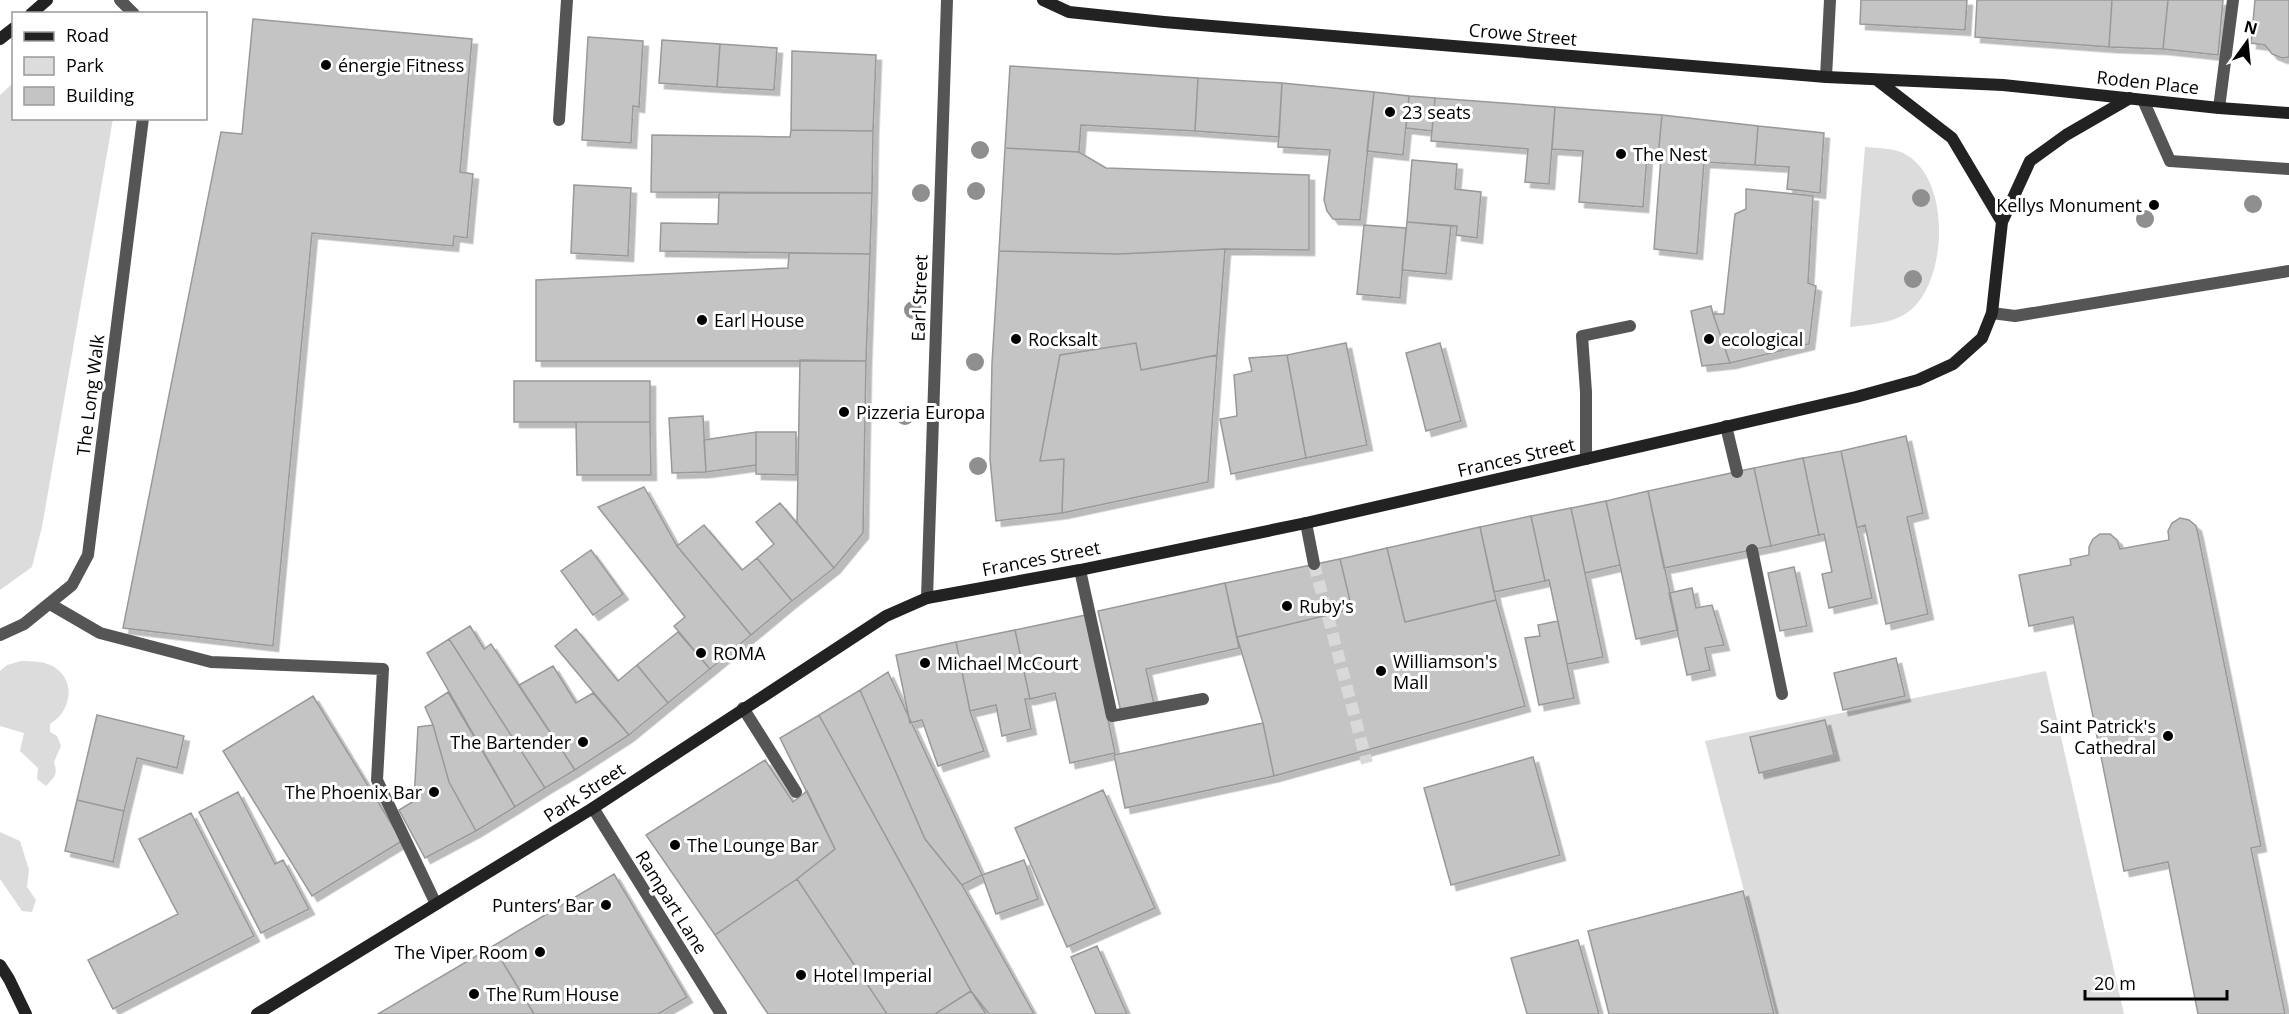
<svg xmlns="http://www.w3.org/2000/svg" width="2289" height="1014" font-family="'Open Sans',sans-serif">
<style>
.green{fill:#dcdcdc}
.building{fill:#c4c4c4;stroke:#999;stroke-width:1.5;filter:url(#shadow)}
.lines{fill:none;stroke-linecap:round;stroke-linejoin:round}
.pedestrian-tunnel{stroke:#d9d9d9;stroke-width:12;stroke-dasharray:12 6;stroke-linecap:butt}
.service{stroke:#555;stroke-width:12}
.pedestrian{stroke:#555;stroke-width:12}
.minor{stroke:#555;stroke-width:12}
.secondary{stroke:#222;stroke-width:12}
.tree{fill:#8f8f8f}
.poi-dot{fill:#000;stroke:#fff;stroke-width:2}
.labels{text-anchor:middle;dominant-baseline:central;stroke-width:6;stroke-linejoin:round;paint-order:stroke}
.street-label{font-size:18px;fill:#000;stroke:#fff}
.poi-label{font-size:18px;fill:#000;stroke:#fff;text-anchor:start}
</style>
<defs>
<filter id="shadow"><feDropShadow dx="5.5" dy="5.5" stdDeviation="0" flood-color="#0004"/></filter>
</defs>
<rect width="100%" height="100%" fill="#fff"/>
<path class="green" d="M13,83L14,118L113,119L42,527L32,567L0,590V95Z
M1865,147C1877,148 1890,148 1901,152C1951,174 1948,273 1914,307C1897,324 1872,324 1850,327Z
M21,661C34,661 47,661 57,669C77,685 69,713 50,724V732L57,736L61,746L54,762C58,774 55,777 46,786L37,779L38,768L20,751L24,733L0,726V671L7,665Z
M2046,671L2124,1014H1776L1705,741Z
M0,832L20,841L29,870L27,887L36,900L32,912L22,911L0,879Z"/>
<path class="building" d="M1861,0H1967L1965,30L1860,24Z
M1977,0H2112L2109,47L1975,37Z
M2112,0H2168L2163,49L2109,47Z
M2168,0H2223L2218,55L2163,49Z
M2255,0H2289V57L2282,58L2272,54L2265,45L2251,43Z
M253,19L472,39L460,172L473,174L467,238L454,236L453,246L312,233L273,646L123,628L221,132L242,134Z
M588,37L643,41L639,107L633,106L631,143L582,140Z
M662,40L720,44L717,87L659,83Z
M720,44L777,48L774,90L717,87Z
M792,51L876,55L873,131L791,130Z
M1010,66L1198,78L1195,131L1081,125L1079,152L1005,148Z
M1198,78L1282,83L1279,137L1195,131Z
M1282,83L1374,92L1360,220L1333,219L1327,211L1324,200L1330,150L1278,147Z
M1374,92L1409,96L1403,155L1367,151Z
M1409,96L1435,98L1432,131L1406,128Z
M1435,98L1555,107L1549,184L1525,182L1528,149L1431,141Z
M1555,107L1662,115L1658,157H1647L1643,207L1579,202L1583,151L1552,149Z
M1662,115L1758,126L1755,165L1704,162L1697,254L1654,249L1661,157H1658Z
M1758,126L1824,133L1820,193L1787,189L1789,167L1755,165Z
M791,130L873,131L872,193L651,192L652,135L790,137Z
M1005,148L1079,152L1106,168L1309,175V250L1225,249L1119,254L999,251Z
M1412,160L1457,164L1455,189L1481,192L1477,238L1456,235L1457,226L1407,222Z
M574,185L631,188L628,256L571,253Z
M1746,189L1813,196L1808,283L1816,286L1809,344L1730,363L1713,314H1724L1735,214L1746,209Z
M719,193H872L870,254L660,251L661,223L718,224Z
M1407,222L1451,226L1446,274L1402,270Z
M1364,225L1406,228L1400,298L1357,294Z
M1225,249L1217,355L1141,370L1136,343L1060,355L1040,461L1064,459L1062,513L996,521L990,459L992,363L999,251L1119,254Z
M789,253L870,254L866,361H536V280L788,268Z
M1711,306L1713,314L1730,363L1702,366L1691,311Z
M1136,343L1141,370L1217,355L1208,482L1062,513L1064,459L1040,461L1060,355Z
M1346,343L1367,445L1306,458L1287,355Z
M1440,343L1461,421L1426,431L1406,353Z
M1287,355L1306,458L1231,474L1220,419L1237,416L1234,375L1252,371L1249,358Z
M800,360L866,361L863,533L834,568L797,523Z
M514,381H650V422H514Z
M703,416L706,472L672,473L669,418Z
M576,422H650L651,475H577Z
M756,432H796V475L756,474Z
M756,432V465L706,472L704,440Z
M1906,436L1923,513L1907,517L1928,614L1886,624L1865,525L1857,528L1841,451Z
M1841,451L1872,598L1829,608L1822,574L1832,572L1824,534L1819,535L1803,458Z
M1803,458L1819,535L1771,546L1754,468Z
M1754,468L1771,546L1664,568L1648,491Z
M644,487L677,546L751,635L710,669L674,626L685,617L598,507Z
M1648,491L1678,630L1636,639L1606,501Z
M1606,501L1620,565L1585,573L1571,508Z
M780,503L834,568L792,601L757,558L774,544L756,522Z
M1571,508L1603,657L1567,664L1549,580L1545,581L1531,516Z
M1531,516L1545,581L1494,592L1480,527Z
M2180,518L2189,520L2196,526L2198,534L2261,846L2251,848L2285,1014H2198L2168,862L2124,871L2073,617L2029,626L2019,575L2071,565L2070,559L2089,555V547L2093,539L2100,534H2110L2117,540L2120,549L2169,540L2168,531L2172,523Z
M704,525L742,570L757,558L792,601L751,635L677,546Z
M1480,527L1496,600L1405,622L1387,548Z
M1387,548L1405,622L1496,600L1525,706L1274,776L1263,723L1237,637L1352,609L1340,559Z
M591,550L623,594L593,615L561,571Z
M1340,559L1352,609L1237,637L1225,583Z
M1794,567L1807,626L1780,631L1768,573Z
M1225,583L1239,648L1146,669L1154,704L1121,712L1098,611Z
M1692,588L1696,608L1712,605L1724,645L1705,648L1710,670L1687,675L1669,593Z
M1086,615L1115,753L1070,763L1055,693L1030,699L1015,630Z
M1558,621L1574,698L1539,705L1525,638L1540,636L1538,625Z
M470,626L484,649L491,644L575,770L545,788L449,639Z
M576,629L618,681L637,665L668,703L629,735L555,646Z
M1015,630L1030,699H1025L1031,729L1002,736L996,705L970,711L956,642Z
M678,632L710,669L668,703L637,665Z
M449,639L545,788L515,807L427,653Z
M956,642L970,711L984,751L938,766L922,720L910,723L896,655Z
M1896,658L1905,696L1843,710L1834,673Z
M553,666L576,703L593,693L629,735L575,770L519,685Z
M888,672L982,875L962,885L925,839L860,690Z
M860,690L925,839L962,885L1034,1014H989L971,991L819,715Z
M448,692L515,807L476,831L449,782L433,725L425,707Z
M313,696L402,841L312,896L223,751Z
M97,715L184,736L177,768L137,758L124,811L77,800Z
M819,715L971,991L935,1014H887L797,879L835,849L780,738Z
M1825,720L1834,755L1759,773L1750,737Z
M1263,723L1274,776L1125,808L1114,755Z
M433,725L449,782L476,831L425,858L399,810L414,801L418,727Z
M1533,757L1560,855L1451,885L1424,788Z
M765,760L793,802L807,791L835,849L797,879L715,935L646,835Z
M1103,790L1155,908L1067,947L1015,828Z
M238,792L275,864L283,860L309,909L261,933L199,812Z
M77,800L124,811L113,862L65,851Z
M191,813L254,936L113,1009L88,960L178,914L139,839Z
M1024,860L1038,899L996,914L982,875Z
M614,874L687,997L658,1014H534L493,946Z
M797,879L887,1014H768L715,935Z
M1743,891L1774,1014H1609L1588,931Z
M1578,940L1599,1014H1527L1511,958Z
M493,946L534,1014H378Z
M1097,946L1127,1014H1096L1071,957Z
M971,991L986,1014H935Z"/>
<g class="lines">
<path class="pedestrian-tunnel" d="M1314,564L1367,763"/>
<path class="service" d="M1826,77L1830,0
M2143,100L2170,161L2289,169
M559,120L567,0
M1992,313L2015,316L2289,271
M1726,426L1737,472
M1586,459V392L1582,336L1630,326
M1752,550L1782,694
M1080,570L1112,716L1203,699
M50,604L100,633L211,662L383,669L377,780L436,904
M743,708L796,792"/>
<path class="pedestrian" d="M1306,523L1314,564
M927,598L947,0"/>
<path class="minor" d="M120,0L134,14
M2219,108L2233,0
M0,635L24,624L72,585L88,555L143,118
M593,808L721,1014"/>
<path class="secondary" d="M1043,0L1069,12L1164,22L1826,77L2003,85L2219,108L2289,113
M31,14L47,0
M0,39L14,28
M1877,80L1952,138L2002,222
M0,965L9,979L26,1014
M257,1014L593,808L886,616L927,598L1080,570L1306,523L1856,397L1918,380L1953,364L1982,338L1992,313L2002,222L2030,161L2066,135L2130,98"/>
</g>
<g class="tree">
<circle cx="980" cy="150" r="9"/>
<circle cx="976" cy="191" r="9"/>
<circle cx="921" cy="193" r="9"/>
<circle cx="1921" cy="198" r="9"/>
<circle cx="2253" cy="204" r="9"/>
<circle cx="2145" cy="219" r="9"/>
<circle cx="1913" cy="279" r="9"/>
<circle cx="913" cy="310" r="9"/>
<circle cx="975" cy="362" r="9"/>
<circle cx="905" cy="416" r="9"/>
<circle cx="978" cy="466" r="9"/>
</g>
<g class="poi-dot">
<circle cx="326" cy="65" r="6"/>
<circle cx="1390" cy="112" r="6"/>
<circle cx="1621" cy="154" r="6"/>
<circle cx="2154" cy="205" r="6"/>
<circle cx="702" cy="320" r="6"/>
<circle cx="1016" cy="339" r="6"/>
<circle cx="1709" cy="339" r="6"/>
<circle cx="844" cy="412" r="6"/>
<circle cx="1287" cy="606" r="6"/>
<circle cx="701" cy="653" r="6"/>
<circle cx="925" cy="663" r="6"/>
<circle cx="1381" cy="671" r="6"/>
<circle cx="2168" cy="736" r="6"/>
<circle cx="583" cy="742" r="6"/>
<circle cx="434" cy="792" r="6"/>
<circle cx="675" cy="845" r="6"/>
<circle cx="606" cy="905" r="6"/>
<circle cx="540" cy="952" r="6"/>
<circle cx="801" cy="975" r="6"/>
<circle cx="474" cy="994" r="6"/>
</g>
<g class="labels">
<g class="street-label">
<text transform="translate(1523 34) rotate(5)">Crowe Street</text>
<text transform="translate(2148 82) rotate(6)">Roden Place</text>
<text transform="translate(919 298) rotate(-88)">Earl Street</text>
<text transform="translate(90 395) rotate(-83)">The Long Walk</text>
<text transform="translate(1516 457) rotate(-13)">Frances Street</text>
<text transform="translate(1041 558) rotate(-11)">Frances Street</text>
<text transform="translate(584 792) rotate(-33)">Park Street</text>
<text transform="translate(672 902) rotate(58)">Rampart Lane</text>
</g>
<g class="poi-label">
<text x="338" y="65">énergie Fitness</text>
<text x="1402" y="112">23 seats</text>
<text x="1633" y="154">The Nest</text>
<text x="2142" y="205" text-anchor="end">Kellys Monument</text>
<text x="714" y="320">Earl House</text>
<text x="1028" y="339">Rocksalt</text>
<text x="1721" y="339">ecological</text>
<text x="856" y="412">Pizzeria Europa</text>
<text x="1299" y="606">Ruby's</text>
<text x="713" y="653">ROMA</text>
<text x="1393" y="661">Williamson's<tspan x="1393" dy="21">Mall</tspan></text>
<text x="937" y="663">Michael McCourt</text>
<text x="2156" y="726" text-anchor="end">Saint Patrick's<tspan x="2156" dy="21">Cathedral</tspan></text>
<text x="571" y="742" text-anchor="end">The Bartender</text>
<text x="422" y="792" text-anchor="end">The Phoenix Bar</text>
<text x="687" y="845">The Lounge Bar</text>
<text x="594" y="905" text-anchor="end">Punters’ Bar</text>
<text x="528" y="952" text-anchor="end">The Viper Room</text>
<text x="813" y="975">Hotel Imperial</text>
<text x="486" y="994">The Rum House</text>
</g>
</g>
<rect x="12" y="12" width="195" height="108" fill="#ffffff" stroke="#999999" stroke-width="1.5"/>
<rect x="24" y="32" width="30" height="9" fill="#222222" stroke="#999999" stroke-width="1.5"/>
<text x="66" y="42" font-size="18" fill="#000000">Road</text>
<rect x="24" y="57" width="30" height="18" fill="#dcdcdc" stroke="#999999" stroke-width="1.5"/>
<text x="66" y="72" font-size="18" fill="#000000">Park</text>
<rect x="24" y="87" width="30" height="18" fill="#c4c4c4" stroke="#999999" stroke-width="1.5"/>
<text x="66" y="102" font-size="18" fill="#000000">Building</text>
<g transform="translate(2247 42) rotate(15)" stroke="#ffffff" stroke-width="4.5" paint-order="stroke">
<path d="M0-4.5L10 22L0 15L-10 22Z" fill="#000000"/>
<text y="-9" font-size="16" font-weight="bold" text-anchor="middle" fill="#000000">N</text>
</g>
<path d="M2085 990v9h142v-9" fill="none" stroke="#000000" stroke-width="3"/>
<text x="2094" y="990" font-size="18" fill="#000000" stroke="#ffffff" stroke-width="4.5" paint-order="stroke">20 m</text>
</svg>
